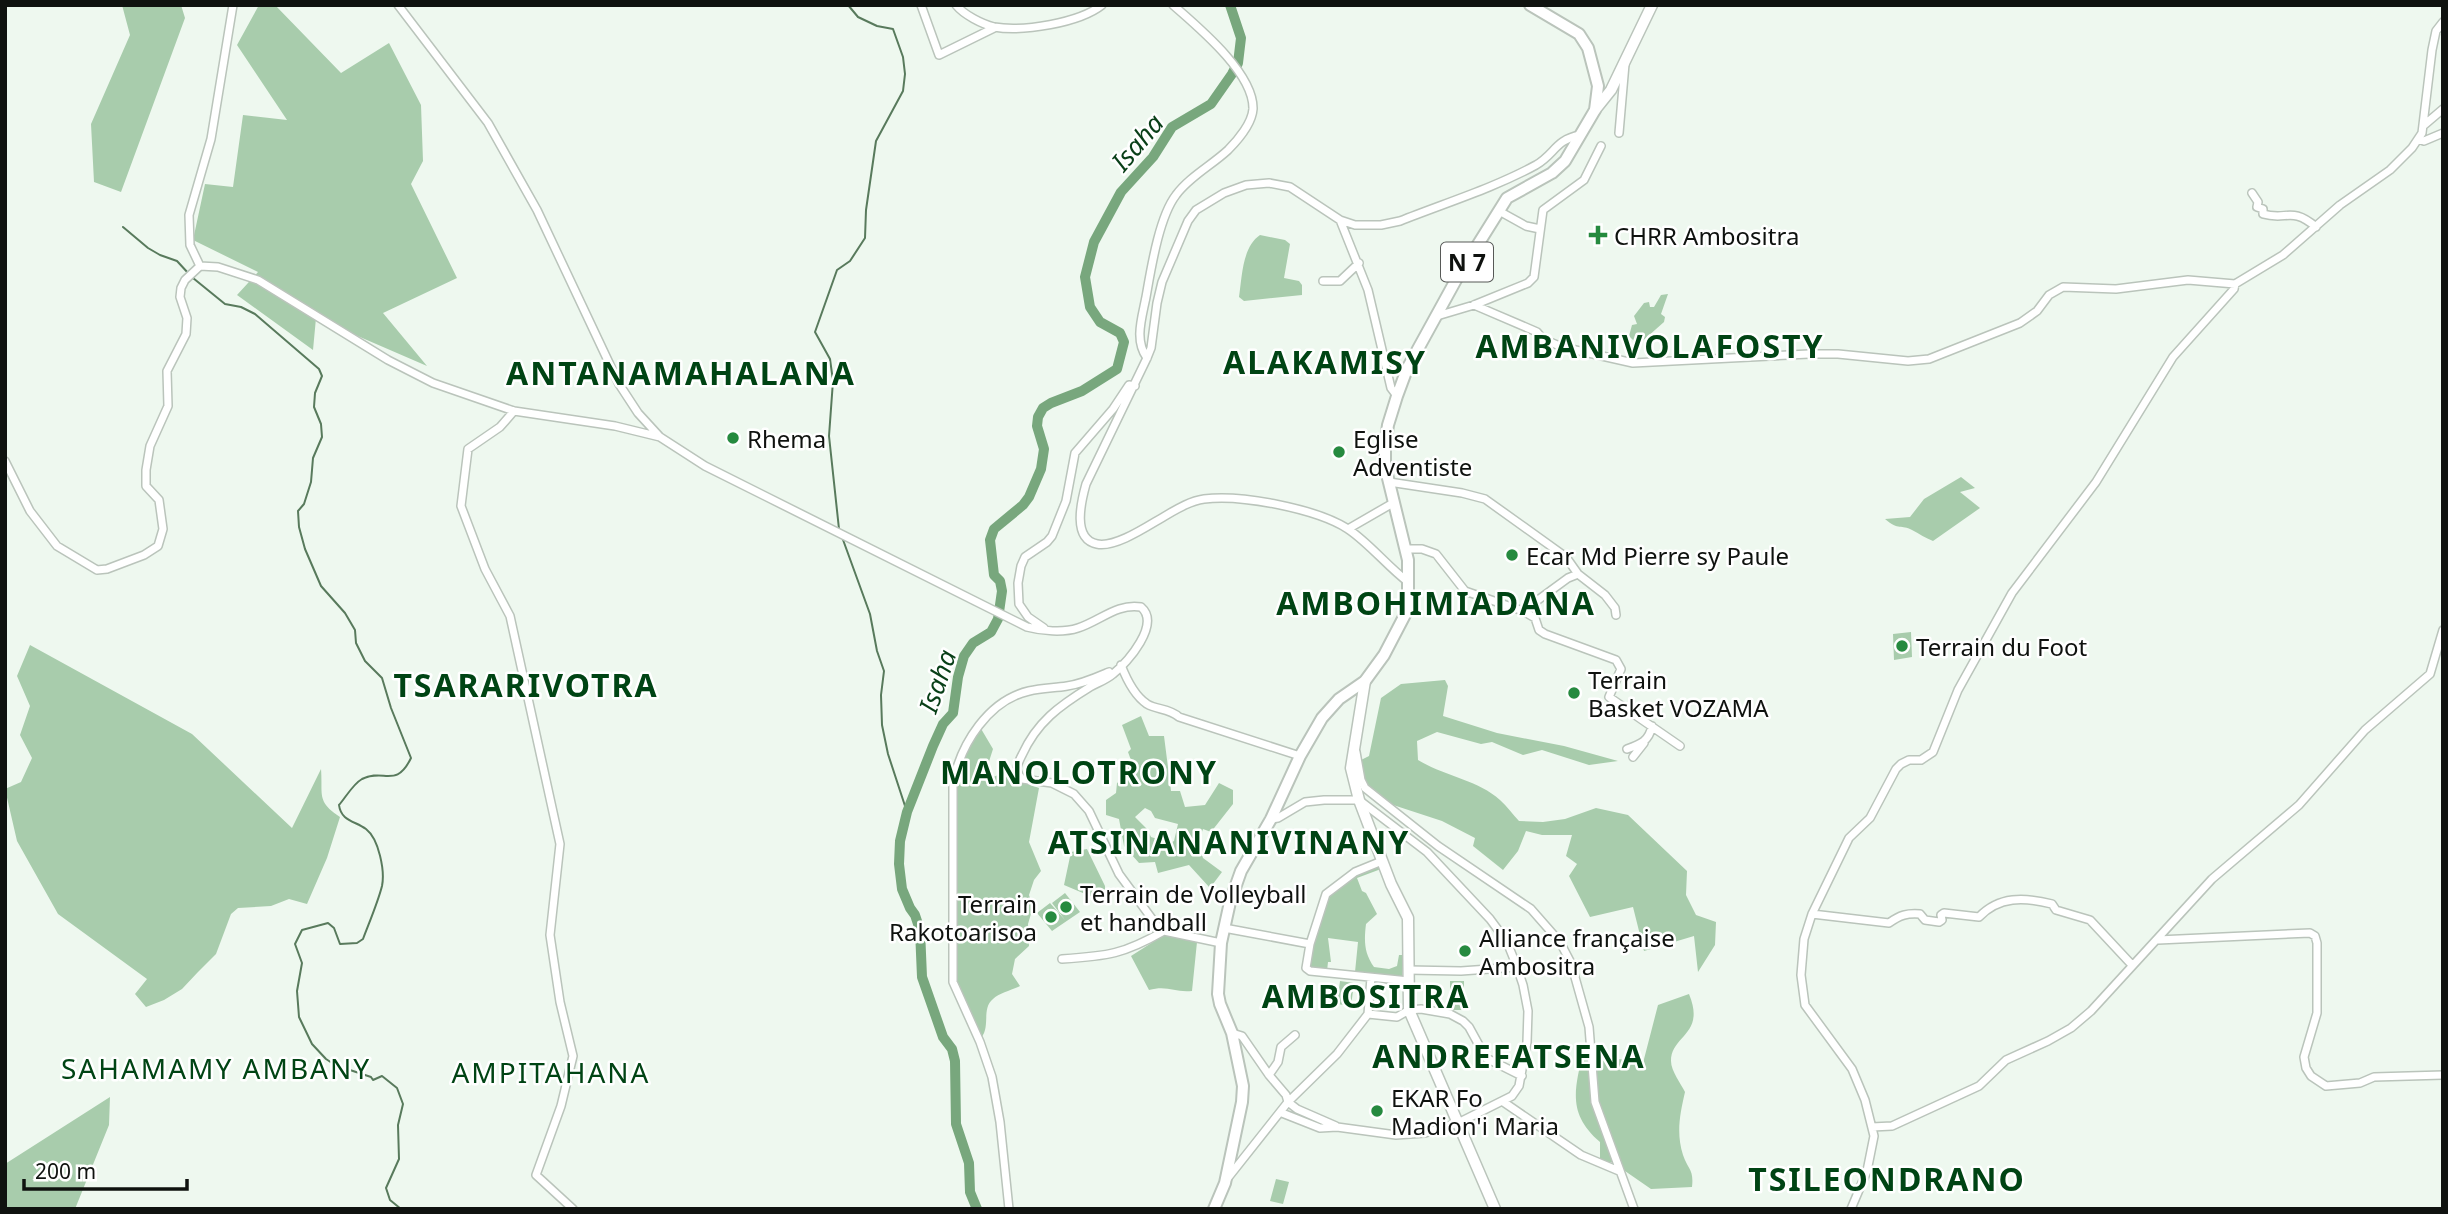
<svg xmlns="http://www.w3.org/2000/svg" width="2448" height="1214" font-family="'Noto Sans',sans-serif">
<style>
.green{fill:#a8ccac;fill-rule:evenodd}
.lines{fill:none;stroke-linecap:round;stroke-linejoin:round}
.stream{stroke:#587a5c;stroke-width:2}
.river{stroke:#78a77d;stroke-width:10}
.street-casing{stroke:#bac4bb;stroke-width:10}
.secondary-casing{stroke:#bac4bb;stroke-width:13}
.primary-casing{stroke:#bac4bb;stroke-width:14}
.street{stroke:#fff;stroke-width:7}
.secondary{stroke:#fff;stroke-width:10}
.primary{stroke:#fff;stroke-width:10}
.poi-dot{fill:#268a3f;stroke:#fff;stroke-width:2.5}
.labels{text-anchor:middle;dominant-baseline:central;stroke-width:5;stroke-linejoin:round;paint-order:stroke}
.shield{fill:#fff;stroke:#575957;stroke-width:2}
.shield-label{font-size:23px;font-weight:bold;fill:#0f120f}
.poi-label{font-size:24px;fill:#0f120f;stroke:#fff;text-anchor:start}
.water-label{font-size:26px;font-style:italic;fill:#083f17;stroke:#fff}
.quarter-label{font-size:28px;letter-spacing:2px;fill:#004414;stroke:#fff}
.district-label{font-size:32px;font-weight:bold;letter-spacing:2px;fill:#004414;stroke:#fff}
</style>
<rect width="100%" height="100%" fill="#eef8ef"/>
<path class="green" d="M122,5H181L185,18L121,192L94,182L91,124L130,35Z
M259,5H275L341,73L389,43L421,105L423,161L411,184L457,278L383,313L427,366L316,318L313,350L237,295L258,272L193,240L205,184L233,187L243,115L287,120L237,45Z
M1260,235L1285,240L1290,244L1284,278L1299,281L1302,285V295L1244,301L1239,297C1242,278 1242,247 1260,235Z
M1668,294L1661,314L1665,317L1664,322L1638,345L1629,336L1632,325L1637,324L1634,316L1644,303L1649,302L1650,307H1654L1661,295Z
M1961,477L1975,488L1960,492L1980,508L1933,541C1925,538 1920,534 1912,530C1901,524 1899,531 1885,519L1910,517L1924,499Z
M1911,632L1912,657L1894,660L1893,634Z
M30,645L192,734L292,828L321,769C323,795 316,801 340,817L327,858L307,904L289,899L271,906L238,908L231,914L216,954L198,972L182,989L164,1000L146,1007L135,994L147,979L58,914L17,841L5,789L21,782L32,758L20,735L30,706L17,676Z
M1445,680L1448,686L1443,716L1497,733L1564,746L1618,761L1589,765L1542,750L1523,755L1492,742L1481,744L1437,732L1417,741L1418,760C1444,776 1478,780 1500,800C1507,806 1513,815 1519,821L1543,822L1565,819L1596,808L1628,815L1687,871L1686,895L1696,915L1716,922L1715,945L1698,972L1694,936L1644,951L1633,907L1590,917L1569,876L1577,864L1566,856L1572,835H1542L1526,831L1518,851L1503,870L1473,846L1475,838L1442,821L1384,802L1365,785L1359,761L1369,756L1381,698L1401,684Z
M1141,716L1149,736H1164L1171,791H1180L1185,807L1205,805L1219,783L1233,790V804L1211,832L1203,829L1198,843L1203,858L1222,872L1210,888L1189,865L1158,873L1155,862L1139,863L1124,846L1119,819L1106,815V800L1116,793L1117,783L1125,778L1122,768L1132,763L1128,752L1131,749L1122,725ZM1145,808L1151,811L1155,818L1178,824L1174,841L1170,843L1151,837L1147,829L1135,817Z
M980,727L993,749L984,777L989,779L1000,774L1039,788L1029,842L1041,871L1034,880L1029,895L1033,907L1028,924L1029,946L1015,959L1012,974L1020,986C1012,990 999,993 993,999C981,1009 991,1026 981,1038L955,981V783L962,760Z
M1087,849L1105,886V889L1097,899L1064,885L1071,852Z
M1379,866L1381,869L1357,878L1362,891L1366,893L1377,914L1366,924C1364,941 1364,953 1374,967L1389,969L1397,966L1399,955H1403L1402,976L1355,972L1358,942L1328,938L1331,962H1328L1327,971L1310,968L1308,965L1310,955L1328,896L1356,874Z
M1065,893L1080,912L1052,931L1037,913L1050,903L1065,920L1052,903Z
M1164,935L1197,942L1192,991C1175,993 1168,985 1149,990L1131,956Z
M1340,981L1354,983L1351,1006L1337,1004Z
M1450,981H1464V1010H1450Z
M1689,994C1706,1035 1671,1035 1671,1061C1671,1071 1681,1084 1685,1092C1680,1114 1676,1133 1683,1155C1688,1170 1694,1169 1692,1187L1651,1189L1612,1162H1600V1142C1568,1114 1574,1091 1583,1053L1643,1063L1658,1005Z
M110,1097L109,1125L75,1209H5V1164Z
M1276,1179L1289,1182L1283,1204L1270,1201Z"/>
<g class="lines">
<path class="stream" d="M123,227L148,248L160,255L177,261L189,274
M193,278L225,304L241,307L255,314L319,369L322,376L315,393L314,407L321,424L322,437L313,458L311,482L304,504L298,511L299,527L305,549L321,586L345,613L355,630L356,643L365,661L382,678L391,708L411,758C396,789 384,768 362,779C353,784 346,797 339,805C341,821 355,821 366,829C379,839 385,871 382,886C378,902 369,923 363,939L357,943L340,944L334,928L328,923L302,930L295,944L302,963L297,991L299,1017L312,1044L326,1059L335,1065L371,1077L373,1080L382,1076L397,1088L403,1104L398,1125L399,1159L386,1188L390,1200L401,1209
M839,529L829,436L833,381L830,359L815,332L837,270L850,261L865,238L866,210L876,141L903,91L905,74L903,57L893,29L877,26L858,17L848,5
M842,537L870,614L877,651L884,671L881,695L882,725L888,754L907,812"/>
<path class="river" d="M977,1209L970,1192L969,1163L956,1124L955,1061L952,1049L943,1037L922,977L920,930L915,915L910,908L902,889L899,864L900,841L907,812L933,746L943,724L953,713L958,677L964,656L973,643L991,632L998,619L1002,591L1000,581L994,575L990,540L994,529L1023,505L1029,497L1041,469L1044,449L1037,426L1038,417L1043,408L1051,403L1082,391L1117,369L1124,342L1120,333L1100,322L1090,307L1085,277L1094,242L1121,192L1153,157L1172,127L1211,104L1232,74L1238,63L1241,38L1230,5"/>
<defs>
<path id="street" d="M398,5L488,123L537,210L619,384L638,413L660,437L705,466L1027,627C1042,631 1063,633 1078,628C1100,621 1117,603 1141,607C1161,624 1128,662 1113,674C1106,680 1097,683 1090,687C1059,706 1037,722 1022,755C1017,765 1014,770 1022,779L1052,783L1074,794L1089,811L1119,874L1158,927L1164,931L1221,943
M921,5L939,55L994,28
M956,5C964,15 982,24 994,27C1023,32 1079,23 1102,5
M2423,126L2443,109
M1619,133L1625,64
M2419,139L2424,141L2443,133
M2252,193L2258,202L2257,207L2263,209V214C2287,221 2291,206 2316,227
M1499,211L1526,226L1540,229
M1340,220L1368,290L1391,388L1397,396
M200,266L190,245L189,215L211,139L233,5
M1323,281H1340L1359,263
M1474,305L1537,332L1543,339L1562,347L1633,363L1809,354H1838L1908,361L1929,359L2020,323L2037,311L2049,295L2063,287L2116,289L2188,280L2235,284L2283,255L2340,205L2390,170L2412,148L2422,133L2432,50L2436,31L2443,22
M1437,316L1474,305L1528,283L1534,277L1543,210L1584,180L1601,146
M1147,358C1134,340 1142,318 1146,297C1151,269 1159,217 1176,195C1189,177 1212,165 1228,150C1238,140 1252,123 1253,109C1254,73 1198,27 1173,5
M514,411L500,427L468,449L461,506L485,569L510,616L560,844L550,935L560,1002L573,1056L561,1106L536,1175L573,1209
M5,461L30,511L57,546L97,570L107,569L144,555L158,546L163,529L159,500L146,486V470L150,446L168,406L167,371L186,334L187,318L180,297L181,288L185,280L200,266L218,267L258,280L388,360L433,383L514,411L615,426L660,437
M1389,482L1462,493L1485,499L1566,557L1578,574L1605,595L1615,608L1616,615
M1348,529L1393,503
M1406,549H1422L1436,554L1465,591L1523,611L1535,618L1539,630L1545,634L1616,660L1621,669L1609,697L1680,746
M1408,582C1387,566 1369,543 1348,529C1317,509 1241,494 1204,499C1190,501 1177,509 1165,516C1149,525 1116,548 1097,544C1072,539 1081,502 1086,484L1147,358L1151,348L1157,303L1162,282L1188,221L1196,210L1224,193L1246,185L1269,183L1290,187L1340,220L1355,225H1381L1400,221C1445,203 1494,188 1536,165C1555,154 1555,140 1580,135
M1523,611L1568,578L1578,574
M1044,628L1028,617L1019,604L1018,583L1021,566L1025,557L1047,542L1052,536L1066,501L1075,453L1113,409L1129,385L1135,386
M1121,665C1126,678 1135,696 1147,704C1157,710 1169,708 1179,717L1300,756
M1627,749C1641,744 1649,741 1652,726
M1356,752L1361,780L1365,788L1438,846L1531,909L1560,942L1571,963L1589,1027L1595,1102L1634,1209
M1633,757L1644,743
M1271,819L1278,818L1305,802L1324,800H1359L1427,852L1490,919L1507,942L1517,967L1523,985L1528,1011L1527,1042L1519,1086L1512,1096L1458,1123L1425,1133L1396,1135L1337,1127L1320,1128L1282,1113
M1382,861L1355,872L1326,894L1310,944L1306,968L1310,971L1409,981
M1812,914L1889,923C1900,915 1907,913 1920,914L1925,920L1939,922L1942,920L1941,915L1944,913L1979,917C1999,896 2024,897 2052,904L2056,910L2090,920L2132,965
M1224,928L1310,944
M2158,940L2310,933L2315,936L2317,943V1013L2304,1057L2306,1068L2311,1076L2326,1086L2360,1083L2374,1077L2443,1075
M1062,959C1108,956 1124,954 1164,931
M1408,970L1461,971L1517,967
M1368,1014L1397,1017L1409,1010L1421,1009L1450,1014L1463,1021L1469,1027L1486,1058L1522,1076
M1232,1033L1242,1036L1269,1075L1286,1095L1288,1102L1297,1109L1336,1126
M1269,1075L1278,1062L1281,1047L1295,1035
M1502,1101L1581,1155L1619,1171
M1872,1127L1892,1126L1979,1086L2006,1060L2048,1041L2071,1028L2091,1011L2212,879L2299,805L2365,730L2430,674L2443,630
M1227,1179L1288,1102L1337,1054L1368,1014L1371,978
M1009,1209L1000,1122L992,1077L980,1042L953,982V783C961,743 989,700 1029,691C1042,688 1055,688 1067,686C1082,684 1095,678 1109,672
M1851,1209L1867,1171L1874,1136L1865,1100L1852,1069L1805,1005L1801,975L1804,939L1812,914L1849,838L1870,818L1896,769L1901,764L1909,760H1921L1933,752L1958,690L2012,593L2096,482L2173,357L2234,289L2235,284"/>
<path id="secondary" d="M1595,110L1611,90L1652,5
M1365,681L1351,768L1359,800L1391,884L1408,918L1409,1010L1495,1209"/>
<path id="primary" d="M1214,1209L1225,1183L1242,1102L1243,1086L1232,1033L1220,1004L1218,994L1221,943L1230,902L1241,871L1271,819L1300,756L1322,718L1339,699L1365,681L1384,655L1408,609V560L1385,466V446L1388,425L1397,396L1407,369L1457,278L1507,198L1552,173L1565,161L1595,110L1598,86L1588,48L1579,34L1530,5"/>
</defs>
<use href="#street" class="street-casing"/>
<use href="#secondary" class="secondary-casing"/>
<use href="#primary" class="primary-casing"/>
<use href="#street" class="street"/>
<use href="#secondary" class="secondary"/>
<use href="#primary" class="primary"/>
</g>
<g class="poi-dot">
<path d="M1594.5 224.5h7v7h7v7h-7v7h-7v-7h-7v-7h7z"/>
<circle cx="733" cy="438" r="7"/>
<circle cx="1339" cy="452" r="7"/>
<circle cx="1512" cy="555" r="7"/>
<circle cx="1902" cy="646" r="7"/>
<circle cx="1574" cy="693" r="7"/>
<circle cx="1066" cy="907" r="7"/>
<circle cx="1051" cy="917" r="7"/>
<circle cx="1465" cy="951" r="7"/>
<circle cx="1377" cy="1111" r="7"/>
</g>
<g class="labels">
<rect class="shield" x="1441" y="242.5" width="52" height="39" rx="5"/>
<g class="shield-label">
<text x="1467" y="262">N 7</text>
</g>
<g class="poi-label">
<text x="1614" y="235">CHRR Ambositra</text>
<text x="747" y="438">Rhema</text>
<text x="1353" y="438">Eglise<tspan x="1353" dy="28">Adventiste</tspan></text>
<text x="1526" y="555">Ecar Md Pierre sy Paule</text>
<text x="1916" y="646">Terrain du Foot</text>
<text x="1588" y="679">Terrain<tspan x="1588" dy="28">Basket VOZAMA</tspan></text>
<text x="1080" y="893">Terrain de Volleyball<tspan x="1080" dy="28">et handball</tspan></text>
<text x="1037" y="903" text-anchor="end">Terrain<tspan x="1037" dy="28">Rakotoarisoa</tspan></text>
<text x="1479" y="937">Alliance française<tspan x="1479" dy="28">Ambositra</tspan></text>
<text x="1391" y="1097">EKAR Fo<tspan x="1391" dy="28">Madion'i Maria</tspan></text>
</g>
<g class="water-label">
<text transform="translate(1137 142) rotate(-50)">Isaha</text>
<text transform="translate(937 681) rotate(-71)">Isaha</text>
</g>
<g class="quarter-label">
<text x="216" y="1068">SAHAMAMY AMBANY</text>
<text x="551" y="1072">AMPITAHANA</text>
</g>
<g class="district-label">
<text x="1650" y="345">AMBANIVOLAFOSTY</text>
<text x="1325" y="361">ALAKAMISY</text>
<text x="681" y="372">ANTANAMAHALANA</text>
<text x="1436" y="602">AMBOHIMIADANA</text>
<text x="526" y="684">TSARARIVOTRA</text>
<text x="1079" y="771">MANOLOTRONY</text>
<text x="1229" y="841">ATSINANANIVINANY</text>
<text x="1366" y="995">AMBOSITRA</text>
<text x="1509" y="1055">ANDREFATSENA</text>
<text x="1887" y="1178">TSILEONDRANO</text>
</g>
</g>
<rect width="2448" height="1214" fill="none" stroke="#0f120f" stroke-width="14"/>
<path d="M24 1179v10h163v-10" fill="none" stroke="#0f120f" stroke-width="3.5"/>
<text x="35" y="1179" font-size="21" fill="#0f120f" stroke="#ffffff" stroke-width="5" paint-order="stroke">200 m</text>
</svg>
